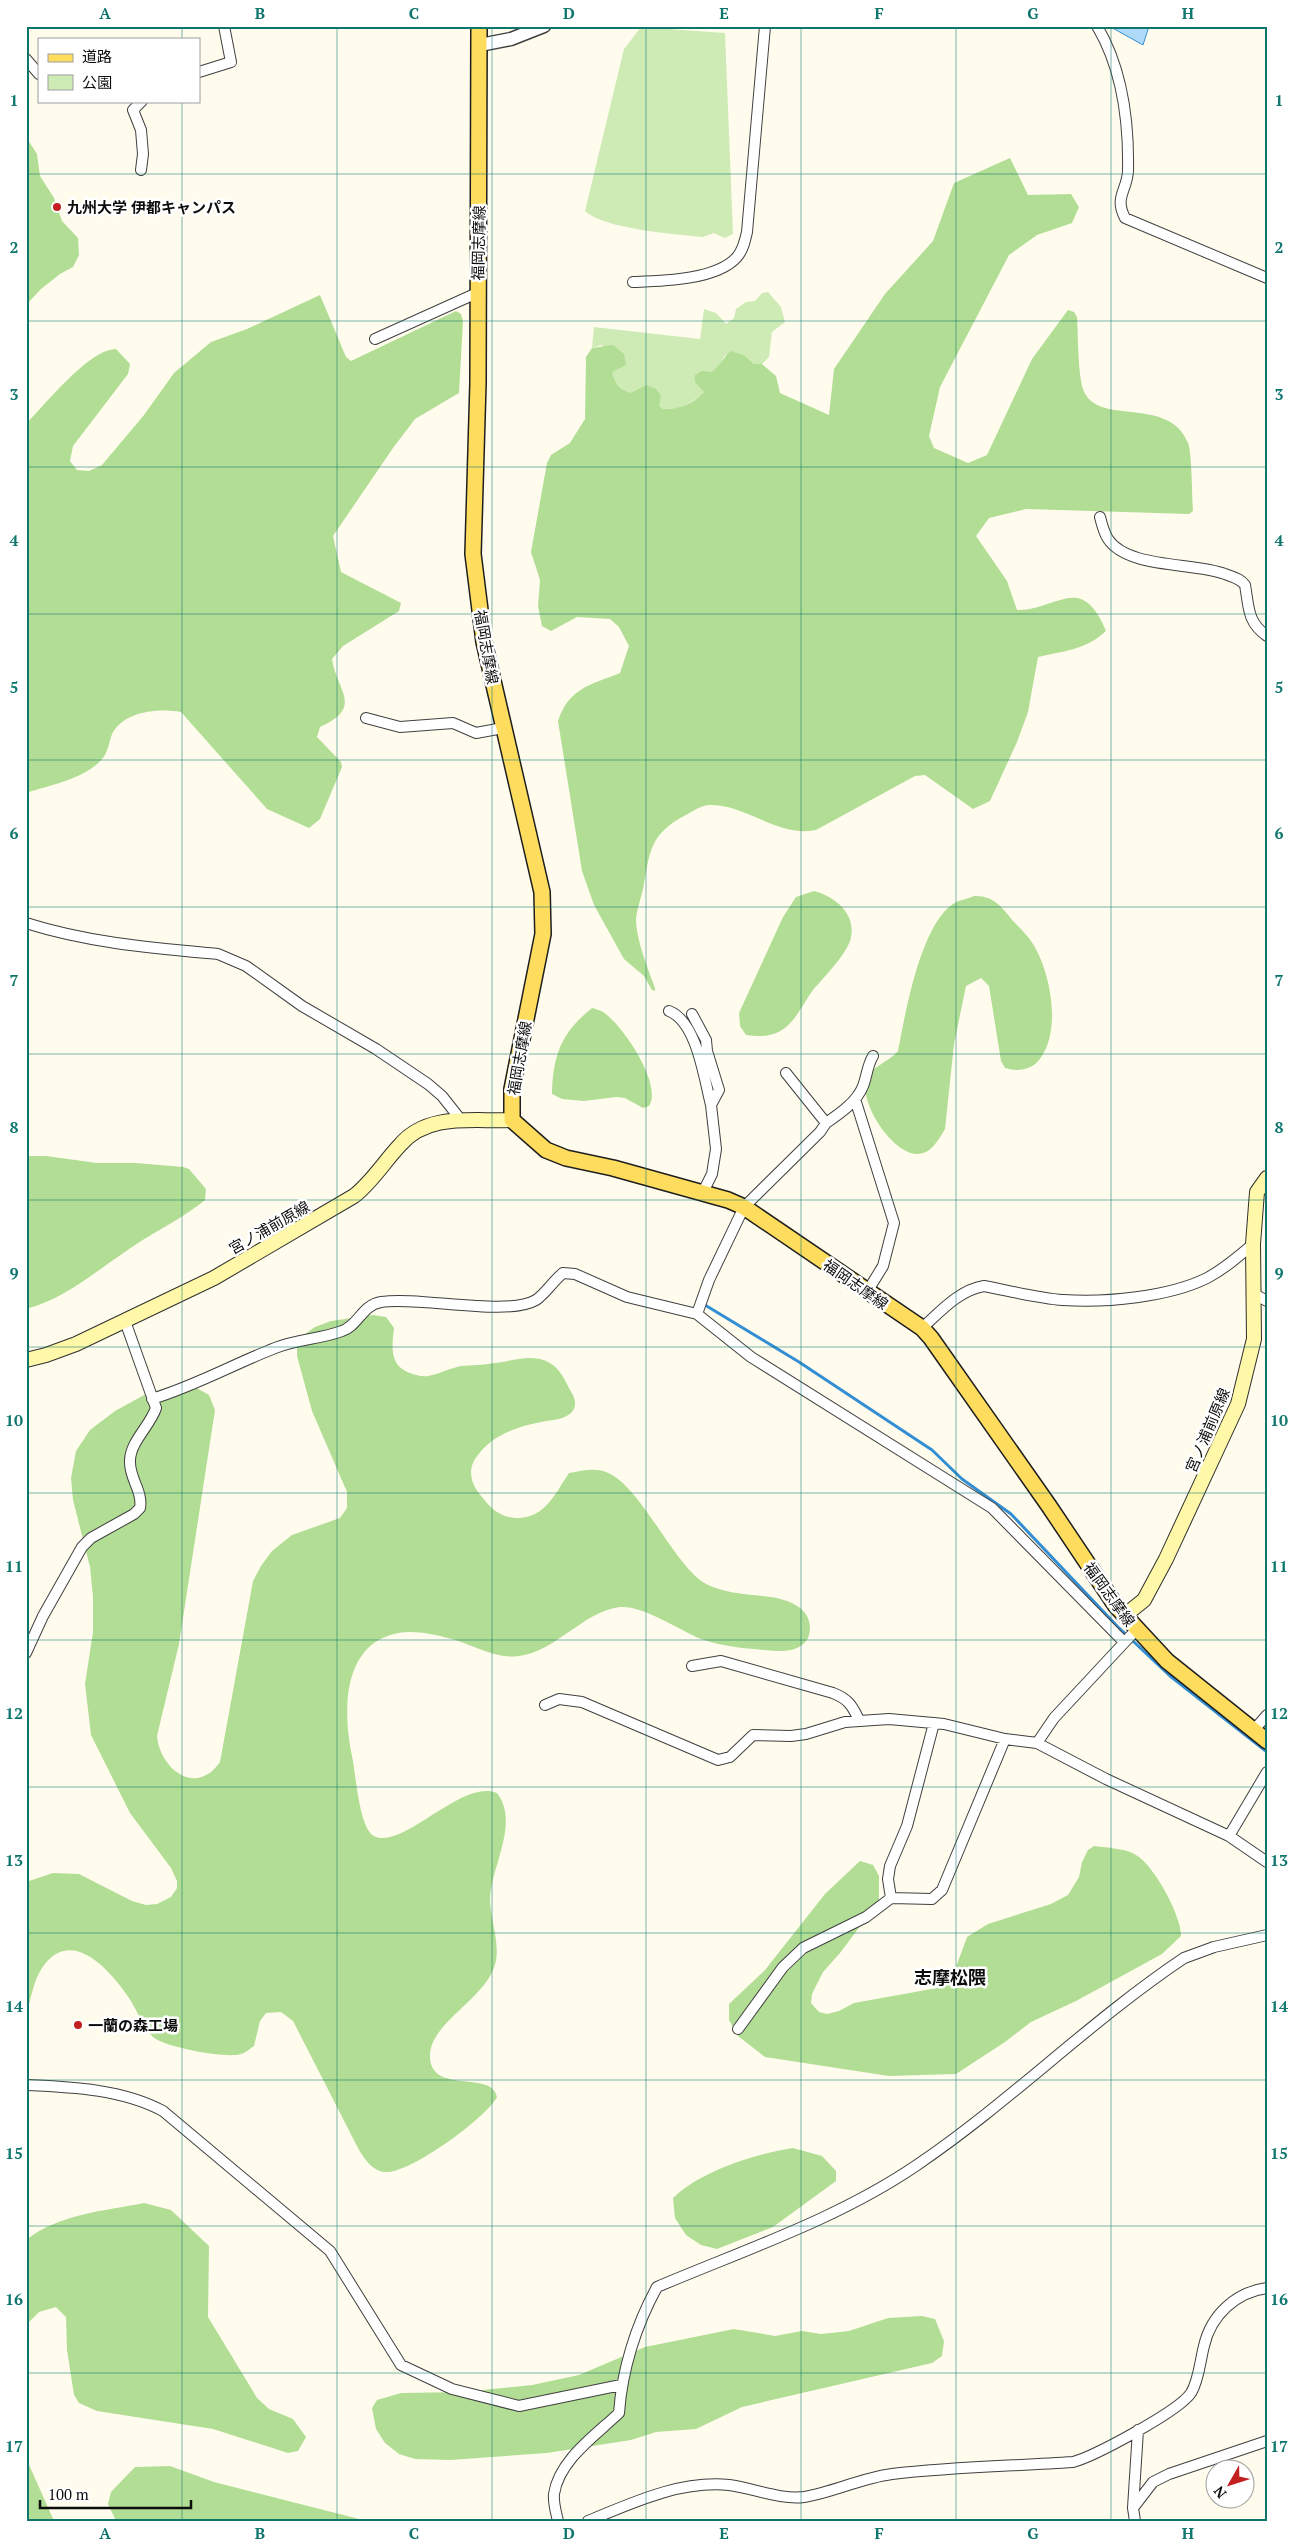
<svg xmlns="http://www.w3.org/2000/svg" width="1293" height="2547" font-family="'PT Serif','Noto Sans JP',serif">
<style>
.green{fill:#cfebb5}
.forest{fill:#b2dd94}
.water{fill:#afdbf9;stroke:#338ed3}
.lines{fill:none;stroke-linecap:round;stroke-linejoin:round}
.stream{stroke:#338ed3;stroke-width:3}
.minor-casing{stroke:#404040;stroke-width:12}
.tertiary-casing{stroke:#404040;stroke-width:15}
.secondary-casing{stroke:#2f2f2f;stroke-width:16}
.primary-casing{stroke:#1e1e1e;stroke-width:18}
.minor{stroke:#fff;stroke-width:10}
.tertiary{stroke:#fff;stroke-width:12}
.secondary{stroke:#fff8a8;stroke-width:14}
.primary{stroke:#fedd5e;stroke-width:15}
.grid{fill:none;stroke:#0f766e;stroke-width:1;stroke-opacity:0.55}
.poi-dot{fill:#c31f21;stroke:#fff;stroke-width:2}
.labels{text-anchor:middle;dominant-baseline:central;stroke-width:5;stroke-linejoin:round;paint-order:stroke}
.poi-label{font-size:15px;font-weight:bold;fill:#0d0d0d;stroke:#fff;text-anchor:start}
.street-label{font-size:15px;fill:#0d0d0d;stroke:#fff}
.quarter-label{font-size:18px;font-weight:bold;fill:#0d0d0d;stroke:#fff}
.neatline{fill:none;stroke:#0f766e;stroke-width:2}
.grid-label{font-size:16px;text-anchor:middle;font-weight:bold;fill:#0f766e}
</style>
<rect width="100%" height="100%" fill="#fffced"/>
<path class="green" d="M641,27L725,33L733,234L725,238L714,233L703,237C674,234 604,229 585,211L624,49Z
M768,292L781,307L785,322L772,332L769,357L762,364H754L745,356L725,355L718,369L711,372L704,392L699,397L682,408L663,409L659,405L624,391L614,381L602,345L592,348L594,327L700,339L704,309L716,313L726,324L734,318L736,309L746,302L755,301L762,293Z"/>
<path class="forest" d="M26,137L37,154L40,176L54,198L62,221L78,238L79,255L73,267L60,274L41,289L26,305Z
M1010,158L1028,195L1071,194L1079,207L1072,223L1037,235L1009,255L940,387L929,436L934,448L968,463L987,455L1032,359L1068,310L1074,312L1077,317C1078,334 1078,375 1083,389C1096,428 1169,394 1188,443C1192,453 1192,497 1193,511L1189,514L1026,509L989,518L976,536L1007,581L1017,610C1057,611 1081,571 1106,631C1086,650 1063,651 1038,657L1028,712L1017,742L990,801L973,809L925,775L915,776L816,830C778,838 746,804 710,805C702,805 693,811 686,815C649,834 650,852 643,889C641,898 637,909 636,919C636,939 648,969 655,988V991L652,990L644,976L624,959L594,905L582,871L558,721C569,688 590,685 620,673L629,646L619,627L610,619L577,617L551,631L542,626L538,606L540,580L531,552L547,463L551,455L570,443L585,419L586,357L592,348L613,345L624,354L626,365L612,372C614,383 620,390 631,393L646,385L656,389L661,396L659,405L663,409C680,409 692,405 704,392L695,382V375L702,371L711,372C720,367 723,357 731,351L745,356L754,364H762L776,376L780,393L829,415L834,369L885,294L933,241L954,183Z
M320,295L346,357L351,361L456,311L461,314L463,321L459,393L415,419L393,448L333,536L341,572L401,603L399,611L343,646L332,659C336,690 365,707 320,727L317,737L341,762L342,767L320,819L309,828L267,809L181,712C158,708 124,711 112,734C109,742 108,753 102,759C85,779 50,785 26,793V424C45,405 89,349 116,349L130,364L128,374L73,446L70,461L77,470L89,471L102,465L144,415L174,373L211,342L247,329Z
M814,891C833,896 856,912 851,937C849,952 823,978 813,990C804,1002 798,1017 786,1027C774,1037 760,1037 746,1035L740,1026L739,1013L783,917L796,897Z
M974,896C993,895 1002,907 1013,921C1020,928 1028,936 1033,944C1051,973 1062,1032 1039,1060C1031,1070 1018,1072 1005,1068L1001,1061L989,986L981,978L966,986L954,1044L945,1129C939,1139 931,1154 918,1154C893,1155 857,1101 867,1078C871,1067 890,1061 898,1051C905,1015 920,926 953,904C958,900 968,899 974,896Z
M592,1008C596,1009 600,1010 603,1012C623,1025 663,1085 649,1106L643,1108L625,1098L616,1097L584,1101L562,1099L552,1094C553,1055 561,1033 592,1008Z
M26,1156H46L97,1163H136L183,1167L189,1169L206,1189L205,1200C184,1217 160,1229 138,1243C102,1266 68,1298 26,1309Z
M373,1315L386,1317L394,1328C392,1347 389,1365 410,1373C416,1375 421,1377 428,1376C439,1374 450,1368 461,1366C472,1365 483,1365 495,1363C513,1361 532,1353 550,1363C560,1369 565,1380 570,1390C575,1397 578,1406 571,1413C564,1419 554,1420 546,1421C519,1426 491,1434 475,1459C467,1472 472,1486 482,1497C492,1510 501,1518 519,1518C546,1517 556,1492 569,1473C581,1471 592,1468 603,1471C637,1480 669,1556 700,1580C719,1594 749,1594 771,1597C791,1600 815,1610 809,1635C808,1640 804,1644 799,1647C786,1654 768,1650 754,1649C738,1648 720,1645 704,1640C682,1632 644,1605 620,1607C582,1612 557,1651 519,1656C495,1660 471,1643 448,1638C433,1634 414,1630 398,1633C341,1644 343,1713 352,1756C356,1775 359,1828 374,1836C402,1851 462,1778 497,1793C520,1823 491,1866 490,1899C490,1922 503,1948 493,1970C481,2000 433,2023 430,2053C427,2097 492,2069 497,2097C486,2118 413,2171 388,2172C374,2173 366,2161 359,2150L293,2021L281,2012L266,2013L260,2021L254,2046C250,2048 246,2053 241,2054C227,2059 164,2047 153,2037C143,2027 137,2010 129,1998C110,1970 71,1925 42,1968C33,1981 31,2000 26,2015V1882L53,1873L79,1874L132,1901L146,1905L157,1904L171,1897L177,1888V1881L171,1868L130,1813L91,1735L85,1684L93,1632V1597L90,1567L73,1500L71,1478L76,1451L90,1430L115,1411L146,1394L172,1386H193L209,1395L215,1410L179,1644L157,1736C160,1769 196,1797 220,1762L253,1581L261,1566L272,1551L292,1535L340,1518L347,1508V1492L312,1411L297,1356V1346L305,1334L315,1327L331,1321Z
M1094,1846C1107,1848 1128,1848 1139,1857C1156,1870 1181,1915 1181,1936L1162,1954L1076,2001L1031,2022L1005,2042L956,2074L889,2076L765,2057L738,2036L729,2020V2004L765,1970L825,1894L860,1861L873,1865L879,1876V1901L840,1953L823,1972L812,1994L811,2003L819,2012L827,2014L839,2011L854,2003L937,1988L956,1967L967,1937L988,1924L1051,1904L1068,1895L1079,1877L1082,1862L1088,1850Z
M793,2148L822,2156L836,2171V2181L773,2227L717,2249L701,2245L686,2235L675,2218L673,2198C701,2171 755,2154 793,2148Z
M144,2203L171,2210L209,2246L208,2317L257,2398L269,2409L293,2419L306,2437L298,2451L288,2453L213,2429L97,2411L79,2403L74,2395L67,2350L66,2317L56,2307L39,2312L26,2325V2240C59,2214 104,2211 144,2203Z
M922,2316L935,2319L944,2341L942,2356L932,2363L742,2407L696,2429L656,2432L631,2440L547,2453L450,2460L415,2459L399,2454L385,2443L376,2429L372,2408L377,2400L401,2393L463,2392L532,2385L579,2375L645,2347L734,2329L775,2336L802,2331L821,2334L849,2331L888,2318Z
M26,2458L54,2521H26Z
M170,2466L214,2482L367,2521H116L108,2504L111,2492L135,2467Z"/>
<path class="water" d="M1109,26H1149L1143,45Z"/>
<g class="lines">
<path class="stream" d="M705,1305L799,1362L932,1450L962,1479L1011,1514L1117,1626L1170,1676L1267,1752"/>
<defs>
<path id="minor" d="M1097,26C1122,68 1129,122 1128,171C1127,191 1114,197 1125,218L1267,278
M26,59L39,74
M199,72L231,62L224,26
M141,170L143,154L141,130L133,110L142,101
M633,282C662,281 717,280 737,257C743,250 745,241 747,232L765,26
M375,339L477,293
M1100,517C1102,525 1104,533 1108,539C1128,569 1194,562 1225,574C1232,577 1240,578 1245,585C1249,607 1247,622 1267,636
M366,718L400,727L453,723L476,733L503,728
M26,923C89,943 153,948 218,954L246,966L302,1006L376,1049L428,1084L442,1096L461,1120
M669,1011C697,1022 704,1078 711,1105
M692,1014L706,1040L707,1051L719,1090L711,1105L716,1149L712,1174L703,1192
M855,1099L894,1223L883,1266L867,1292
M826,1123C839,1114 857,1102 863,1086C867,1076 867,1066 873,1056
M1254,1294L1267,1301
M697,1314L709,1280L744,1207L820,1132L826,1123L786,1073
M922,1328C940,1312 959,1290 984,1286C1010,1291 1037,1298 1063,1300C1105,1303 1169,1297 1207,1278C1224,1269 1238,1257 1253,1244
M152,1399C195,1386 234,1364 275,1348C297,1339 321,1339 342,1331C358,1326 362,1305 381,1302C420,1296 507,1317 536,1300C546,1293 553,1281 563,1273L575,1274L627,1297L697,1314L751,1357L992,1508L1123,1641
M26,1653L43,1616L82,1547L91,1538L134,1514L140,1508C143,1491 129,1478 130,1461C130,1442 150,1426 156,1408L125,1321
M692,1666L721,1661L833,1693C848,1699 852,1705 859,1720
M545,1705L559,1699L582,1702L718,1760L730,1757L753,1735L791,1736L806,1734L845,1722L889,1719L944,1724L1005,1739L1037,1743L1106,1779L1229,1836L1267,1862
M1253,1731L1267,1715
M1037,1743L1054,1718L1136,1630
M1229,1836L1267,1772
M891,1898L888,1879L890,1866L907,1826L934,1723
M738,2029L783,1967L803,1948L866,1917L891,1898L932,1899L942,1890L1005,1739
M26,2085C72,2087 122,2089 163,2111L330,2251L401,2365L452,2389L519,2406L621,2385
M1133,2508L1153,2482L1169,2474L1267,2441
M558,2521C556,2512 553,2503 554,2494C559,2460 596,2435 619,2413C622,2370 636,2325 657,2287C744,2250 838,2219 917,2165C1010,2102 1090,2021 1184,1958L1214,1947L1267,1935
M588,2521C632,2503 680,2480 729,2485C753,2488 780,2500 804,2497C834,2492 861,2478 892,2474C952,2467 1013,2466 1073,2462C1095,2456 1179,2411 1191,2393C1199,2380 1200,2361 1204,2346C1211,2315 1236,2292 1267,2288
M1135,2521L1133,2508L1138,2430"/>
<path id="tertiary" d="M480,45L511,39L544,26"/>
<path id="secondary" d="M26,1360L46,1355L76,1344L214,1278L354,1196C372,1182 384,1162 400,1145C428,1112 474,1122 512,1120
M1124,1616L1144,1600L1166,1559L1238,1404L1254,1339L1253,1244L1257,1192L1267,1178"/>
<path id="primary" d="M479,26L478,383L473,554L484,642L542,892L543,934L512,1089V1120L546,1150L566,1158L613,1168L728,1200L744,1207L922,1328L931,1338L1049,1506L1116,1606L1167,1661L1267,1741"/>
</defs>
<use href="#minor" class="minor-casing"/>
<use href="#tertiary" class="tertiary-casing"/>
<use href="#secondary" class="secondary-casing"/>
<use href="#primary" class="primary-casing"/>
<use href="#minor" class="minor"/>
<use href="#tertiary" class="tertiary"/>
<use href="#secondary" class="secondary"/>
<use href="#primary" class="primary"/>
</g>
<path class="grid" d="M182,26V39M337,26V2521M492,26V2521M646,26V2521M801,26V2521M956,26V2521M1111,26V2521M182,101V2521M26,174H1267M26,321H1267M26,467H1267M26,614H1267M26,760H1267M26,907H1267M26,1054H1267M26,1200H1267M26,1347H1267M26,1493H1267M26,1640H1267M26,1787H1267M26,1933H1267M26,2080H1267M26,2226H1267M26,2373H1267"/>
<g class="poi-dot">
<circle cx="57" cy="207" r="5"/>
<circle cx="78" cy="2025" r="5"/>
</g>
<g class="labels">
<g class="poi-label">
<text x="67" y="207">九州大学 伊都キャンパス</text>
<text x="88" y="2025">一蘭の森工場</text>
</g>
<g class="street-label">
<text transform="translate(478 243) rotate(-89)">福岡志摩線</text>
<text transform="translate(487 647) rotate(80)">福岡志摩線</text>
<text transform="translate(519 1058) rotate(-80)">福岡志摩線</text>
<text transform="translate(269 1227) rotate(-30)">宮ノ浦前原線</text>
<text transform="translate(856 1284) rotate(35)">福岡志摩線</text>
<text transform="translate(1207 1430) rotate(-67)">宮ノ浦前原線</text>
<text transform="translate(1110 1594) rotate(54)">福岡志摩線</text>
</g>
<g class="quarter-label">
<text x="950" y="1977">志摩松隈</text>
</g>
</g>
<rect width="1293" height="2547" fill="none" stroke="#ffffff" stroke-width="55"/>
<rect x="38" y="38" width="162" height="65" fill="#ffffff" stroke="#9e9e9e"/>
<rect x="48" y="54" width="25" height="8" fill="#fedd5e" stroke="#9e9e9e"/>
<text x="82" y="62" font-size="15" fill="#0d0d0d">道路</text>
<rect x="48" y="75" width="25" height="15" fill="#cfebb5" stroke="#9e9e9e"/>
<text x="82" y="88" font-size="15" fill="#0d0d0d">公園</text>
<g transform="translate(1230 2484) rotate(231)"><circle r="24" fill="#ffffff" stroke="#9e9e9e"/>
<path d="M0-4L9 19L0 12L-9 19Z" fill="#c31f21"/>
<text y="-8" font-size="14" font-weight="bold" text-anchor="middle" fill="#0d0d0d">N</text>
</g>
<path d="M40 2500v8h151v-8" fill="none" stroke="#0d0d0d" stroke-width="2.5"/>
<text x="48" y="2500" font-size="15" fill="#0d0d0d" stroke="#ffffff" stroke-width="4" paint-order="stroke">100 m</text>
<rect x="28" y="28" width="1238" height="2492" class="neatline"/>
<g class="grid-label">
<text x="105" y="19">A</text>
<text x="260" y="19">B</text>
<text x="414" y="19">C</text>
<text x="569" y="19">D</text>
<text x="724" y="19">E</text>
<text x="879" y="19">F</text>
<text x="1033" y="19">G</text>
<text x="1188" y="19">H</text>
<text x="14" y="106">1</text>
<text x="1279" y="106">1</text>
<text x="14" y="253">2</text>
<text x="1279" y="253">2</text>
<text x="14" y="400">3</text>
<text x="1279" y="400">3</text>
<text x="14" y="546">4</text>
<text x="1279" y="546">4</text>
<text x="14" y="693">5</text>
<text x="1279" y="693">5</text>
<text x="14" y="839">6</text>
<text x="1279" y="839">6</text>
<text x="14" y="986">7</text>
<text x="1279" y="986">7</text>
<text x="14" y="1133">8</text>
<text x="1279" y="1133">8</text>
<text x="14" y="1279">9</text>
<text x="1279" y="1279">9</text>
<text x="14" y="1426">10</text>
<text x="1279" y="1426">10</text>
<text x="14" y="1572">11</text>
<text x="1279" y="1572">11</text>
<text x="14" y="1719">12</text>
<text x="1279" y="1719">12</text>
<text x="14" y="1866">13</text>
<text x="1279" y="1866">13</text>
<text x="14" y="2012">14</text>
<text x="1279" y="2012">14</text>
<text x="14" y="2159">15</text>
<text x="1279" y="2159">15</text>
<text x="14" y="2305">16</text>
<text x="1279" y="2305">16</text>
<text x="14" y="2452">17</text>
<text x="1279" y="2452">17</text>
<text x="105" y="2539">A</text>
<text x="260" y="2539">B</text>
<text x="414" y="2539">C</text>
<text x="569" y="2539">D</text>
<text x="724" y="2539">E</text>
<text x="879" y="2539">F</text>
<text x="1033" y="2539">G</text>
<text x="1188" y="2539">H</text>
</g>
</svg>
